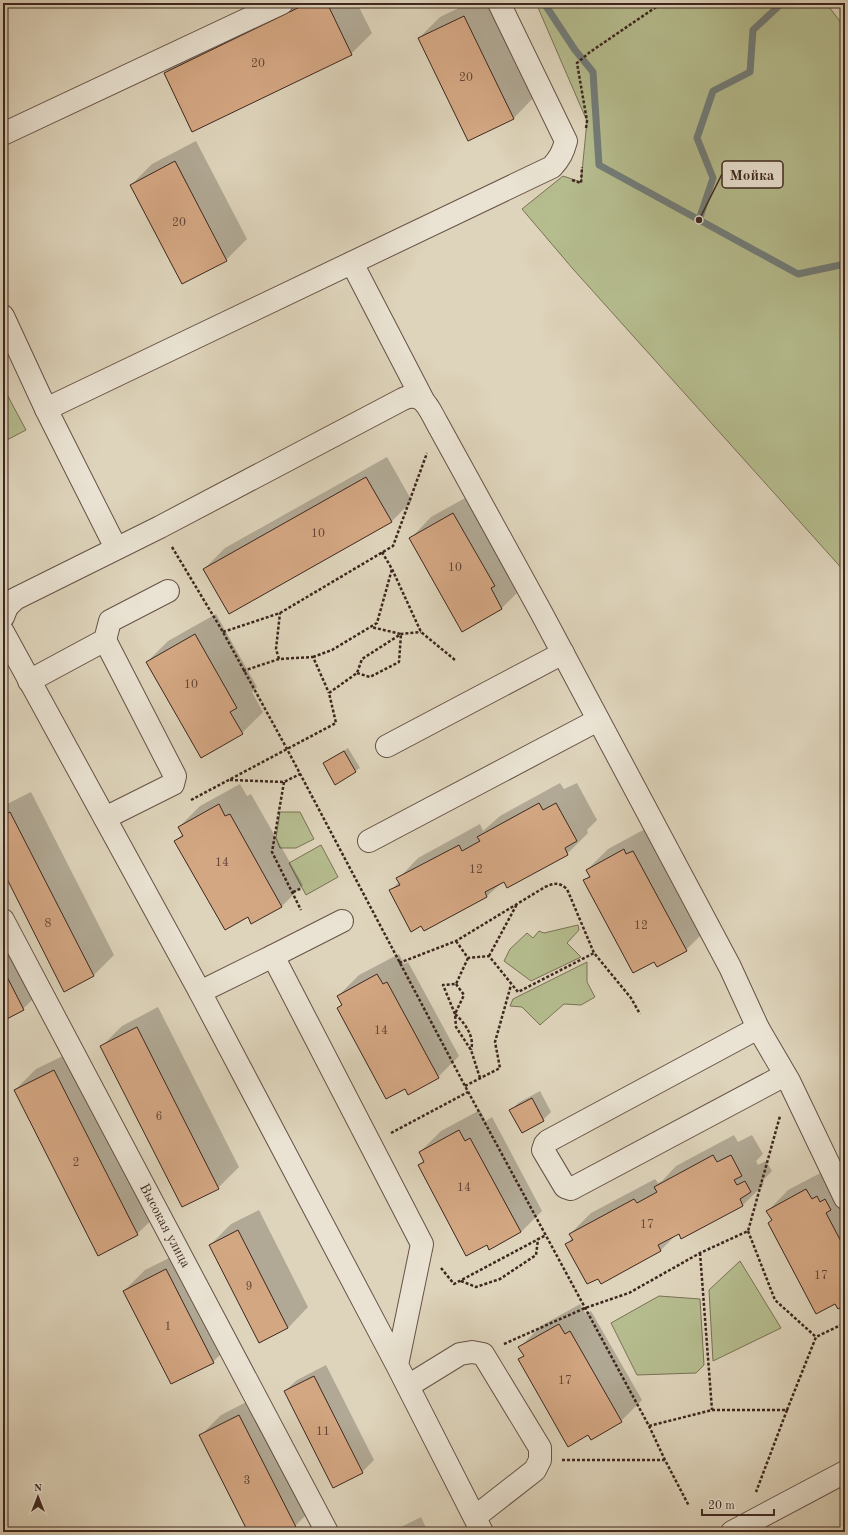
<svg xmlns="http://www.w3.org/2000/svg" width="848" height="1535" font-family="'Old Standard TT',serif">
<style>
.green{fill:#b5bc8e;stroke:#7a7256}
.shadow{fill:#0003}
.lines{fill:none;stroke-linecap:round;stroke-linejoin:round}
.stream{stroke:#727d7a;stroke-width:7}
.building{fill:#d4a783;stroke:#3e271f}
.minor-casing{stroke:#665246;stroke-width:24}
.path{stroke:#3e271f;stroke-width:2.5;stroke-dasharray:3 2;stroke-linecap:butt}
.minor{stroke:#eae3d3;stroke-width:22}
.labels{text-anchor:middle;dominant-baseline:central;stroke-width:4;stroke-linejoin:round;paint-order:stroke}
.number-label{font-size:12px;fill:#644738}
.street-label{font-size:14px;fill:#3e271f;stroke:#eae3d3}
.leader{fill:none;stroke:#3e271f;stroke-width:1.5}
.callout-dot{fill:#3e271f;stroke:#eae3d3;stroke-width:1.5}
.callout{fill:#eae3d3;stroke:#3e271f;stroke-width:1.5}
.callout-label{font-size:15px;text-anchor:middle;font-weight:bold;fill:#3e271f}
</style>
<rect width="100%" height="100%" fill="#ded4bb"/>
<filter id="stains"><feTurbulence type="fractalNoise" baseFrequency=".005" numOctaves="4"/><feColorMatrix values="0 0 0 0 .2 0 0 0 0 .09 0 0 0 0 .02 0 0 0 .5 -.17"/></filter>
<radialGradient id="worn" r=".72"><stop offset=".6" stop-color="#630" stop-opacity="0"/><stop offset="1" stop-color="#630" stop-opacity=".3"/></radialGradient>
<path class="green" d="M536,3H826L845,28V572L573,269L522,209L563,176L581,182L587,121Z
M3,387L26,430L3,442Z
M280,812H300L314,839L296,848H280L276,838Z
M321,845L338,877L306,895L289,863Z
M578,925L579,930L567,943L581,957L531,981L504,961L510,949L527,933L533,938L539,931L544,933Z
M587,962V982L595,997L581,1005L564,1004L540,1025L522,1007L510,1006L513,999Z
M740,1261L781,1328L713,1361L709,1290Z
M659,1296L700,1299L704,1365L696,1373L637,1375L611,1323Z"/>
<path class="shadow" d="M288,3H357L372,33L351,54L165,73L186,52Z
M469,3H488L534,97L514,118L468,140L419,38L440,17Z
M196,141L247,239L226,260L182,283L131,185L152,164Z
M387,457L412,501L391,522L204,569L225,548Z
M474,493L523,587L502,608L463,630L411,538L431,517Z
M216,614L257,687L252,692L263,712L242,733L147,662L168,641Z
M348,748L360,768L336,783L324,763Z
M560,783L564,789L577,783L597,820L587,830L588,833L567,854L504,881L487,896L390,891L399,882L398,879L418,858L480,824L483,831L500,816Z
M240,784L247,796L251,794L303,885L282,906L252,923L248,916L175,841L183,834L179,827L200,806Z
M31,792L114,955L93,976L3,869V806Z
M645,829L707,929L686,950L585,880L590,875L587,870L608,849Z
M3,908L44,988L23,1009L3,1020Z
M399,954L404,964L408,962L459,1056L438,1077L405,1088L338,1008L342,1004L338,996L359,975Z
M158,1007L239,1167L218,1188L101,1047L122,1026Z
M75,1050L158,1214L137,1234L15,1090L36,1069Z
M540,1091L551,1112L543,1120L511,1110L518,1103Z
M480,1110L486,1121L492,1117L542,1211L521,1232L487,1244L419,1165L424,1160L420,1152L441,1131Z
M734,1135L738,1142L752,1135L763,1154L756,1161L758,1165L766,1161L772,1171L762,1181L764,1184L743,1205L682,1238L679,1232L661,1250L601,1283L567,1244L572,1238L570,1234L591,1213L655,1179L658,1183L662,1181L676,1166Z
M828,1169L845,1180V1304L769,1223L772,1219L768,1211L788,1190Z
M259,1210L308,1307L288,1328L210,1245L231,1224Z
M187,1249L234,1341L213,1362L124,1291L145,1270Z
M580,1304L586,1314L591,1311L642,1400L621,1421L588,1434L520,1360L524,1355L520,1347L541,1326Z
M326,1365L374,1460L362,1472L285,1391L297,1380Z
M260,1395L316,1505L295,1526L283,1532H249L200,1436L221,1415Z
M421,1517L428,1532H391Z"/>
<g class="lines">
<path class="stream" d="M544,3L575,50L593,72L599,165L798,274L845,264
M699,220L713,178L697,138L713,91L750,72L753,30L782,3"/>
</g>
<path class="building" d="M308,3H327L352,55L192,132L164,73Z
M464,16L514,119L468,141L418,38Z
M175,161L227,261L182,284L130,185Z
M366,477L392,522L229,614L203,569Z
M453,513L495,586L491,588L502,609L462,632L409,538Z
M195,634L237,708L230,712L243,734L201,758L146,662Z
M344,751L356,772L335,785L323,763Z
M539,803L543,810L556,803L577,841L565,848L568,855L507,888L504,882L485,892L487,897L424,931L421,926L411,932L389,890L400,885L396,878L459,845L462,851L480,841L477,837Z
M219,804L225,816L230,814L282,907L251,924L248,917L225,930L174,841L183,836L178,827Z
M10,812L94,976L64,992L3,871V816Z
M624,849L626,854L633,851L687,951L657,967L654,962L633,973L583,880L590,877L586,870Z
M3,969L24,1010L3,1021Z
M377,974L383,984L387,982L439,1078L408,1095L405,1089L386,1099L337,1008L342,1005L337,996Z
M137,1027L219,1189L182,1207L100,1046Z
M54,1070L138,1235L98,1256L14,1090Z
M532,1098L544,1121L522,1133L509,1110Z
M459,1130L465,1141L470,1138L521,1232L489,1250L487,1245L466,1256L418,1165L424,1162L419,1152Z
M713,1155L717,1162L731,1155L742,1176L734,1180L737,1185L745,1181L751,1192L740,1199L743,1206L681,1239L679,1234L658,1245L661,1251L601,1284L598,1279L587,1284L565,1244L573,1240L569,1234L634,1199L637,1203L657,1192L654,1187Z
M806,1189L812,1199L817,1196L820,1202L825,1199L831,1210L826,1213L845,1249V1305L838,1309L835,1304L816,1314L768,1223L772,1220L766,1211Z
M238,1230L288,1328L259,1343L209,1245Z
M166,1269L214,1363L171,1384L123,1291Z
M559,1324L565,1334L570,1331L622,1422L591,1440L588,1435L568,1447L518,1359L524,1356L518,1347Z
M314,1376L363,1473L333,1488L284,1391Z
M239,1415L296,1527L285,1532H248L199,1435Z"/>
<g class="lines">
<defs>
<g id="minor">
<path d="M3,134L282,3"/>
<path d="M352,263L423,400"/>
<path d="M3,316L46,409"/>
<path d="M116,548L46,409L552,167C560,158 563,152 566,141L499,3"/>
<path d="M3,617L7,607L15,599L160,527L403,399C423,390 429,409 437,423L542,614L730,967L758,1028L789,1081L845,1198"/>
<path d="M3,632L200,992"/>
<path d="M105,640L175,776L173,784L105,818"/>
<path d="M29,681L105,640L110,621L168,591"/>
<path d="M387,746L563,653"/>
<path d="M369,841L598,720"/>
<path id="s1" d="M3,920L327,1532"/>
<path d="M273,956L342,921"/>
<path d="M758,1028L548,1141L545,1144L543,1150L565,1187L571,1189L785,1075"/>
<path d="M397,1365L422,1244L273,956L200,992L397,1365L482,1532"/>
<path d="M408,1386L460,1354L472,1352L483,1354L540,1448V1460L535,1470L475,1517"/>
<path d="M732,1532L845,1472"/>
</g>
</defs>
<use href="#minor" class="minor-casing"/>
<path class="path" d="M586,128L587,121L577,63L590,52L662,3
M572,180L581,183L582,167
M172,547L223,632L287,749L465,1086L649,1426L665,1460L689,1506
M382,552L392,569L421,632L455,660
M223,632L280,613L393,546L427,453
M313,657L332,650L377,623L392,569
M279,659L276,649L280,613
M243,671L279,659L313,657L329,693
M357,673L370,677L399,662L401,634L371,627
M230,780L284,782L300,774
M284,782L272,852L301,910
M191,800L336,723L329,693L357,673L362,659L401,634L421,632
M293,892L302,888
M456,941L468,958L489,956L518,992L594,953
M489,956L517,904
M468,958L456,984L443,985L455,1014L456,1027L471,1050L480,1078
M399,963L456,941L545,887C554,883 559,882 567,889L594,953L631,998L640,1014
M456,984L464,995L455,1014C465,1023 475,1037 471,1050
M465,1086L500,1068L495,1042L511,985
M391,1133L468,1092
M748,1231L775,1300L816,1337
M700,1253L712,1410
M441,1268L454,1284L546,1235
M461,1281L476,1287L500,1279L536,1255L538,1239
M504,1344L585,1308L629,1293L700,1253L748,1231L780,1116
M787,1410L816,1337L845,1323
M649,1426L712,1410H787L756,1492
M562,1460H665"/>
<use href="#minor" class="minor"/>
</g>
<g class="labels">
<g class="number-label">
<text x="258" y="64">20</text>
<text x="466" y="78">20</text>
<text x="179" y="223">20</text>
<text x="318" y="534">10</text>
<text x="455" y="568">10</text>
<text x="191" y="685">10</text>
<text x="222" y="863">14</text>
<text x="476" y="870">12</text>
<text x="48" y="924">8</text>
<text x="641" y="926">12</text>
<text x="381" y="1031">14</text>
<text x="159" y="1117">6</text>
<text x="76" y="1163">2</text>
<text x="464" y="1188">14</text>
<text x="647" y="1225">17</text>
<text x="821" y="1276">17</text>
<text x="249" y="1287">9</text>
<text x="168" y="1327">1</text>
<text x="565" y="1381">17</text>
<text x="323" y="1432">11</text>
<text x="247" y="1481">3</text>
</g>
<g class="street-label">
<text stroke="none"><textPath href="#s1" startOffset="346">Высокая улица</textPath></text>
</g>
</g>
<path class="leader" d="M699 220L722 174"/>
<circle class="callout-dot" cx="699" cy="220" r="4"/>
<rect class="callout" x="722" y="161" width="61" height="27" rx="4"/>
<g class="callout-label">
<text x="752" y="180">Мойка</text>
</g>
<rect width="848" height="1535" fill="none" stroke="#ded4bb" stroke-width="16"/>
<rect x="4" y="4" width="840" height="1527" fill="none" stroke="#3e271f" stroke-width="2"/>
<rect x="8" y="8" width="832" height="1519" fill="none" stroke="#3e271f"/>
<g transform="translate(38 1497)" stroke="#eae3d3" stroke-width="3" paint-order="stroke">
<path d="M0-3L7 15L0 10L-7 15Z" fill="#3e271f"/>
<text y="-6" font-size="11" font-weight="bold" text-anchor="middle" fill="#3e271f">N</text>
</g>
<path d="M702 1509v6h72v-6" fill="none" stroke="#3e271f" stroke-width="2"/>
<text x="708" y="1509" font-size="12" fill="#3e271f" stroke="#eae3d3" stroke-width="3" paint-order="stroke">20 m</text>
<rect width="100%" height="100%" filter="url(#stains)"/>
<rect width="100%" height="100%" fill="url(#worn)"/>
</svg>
